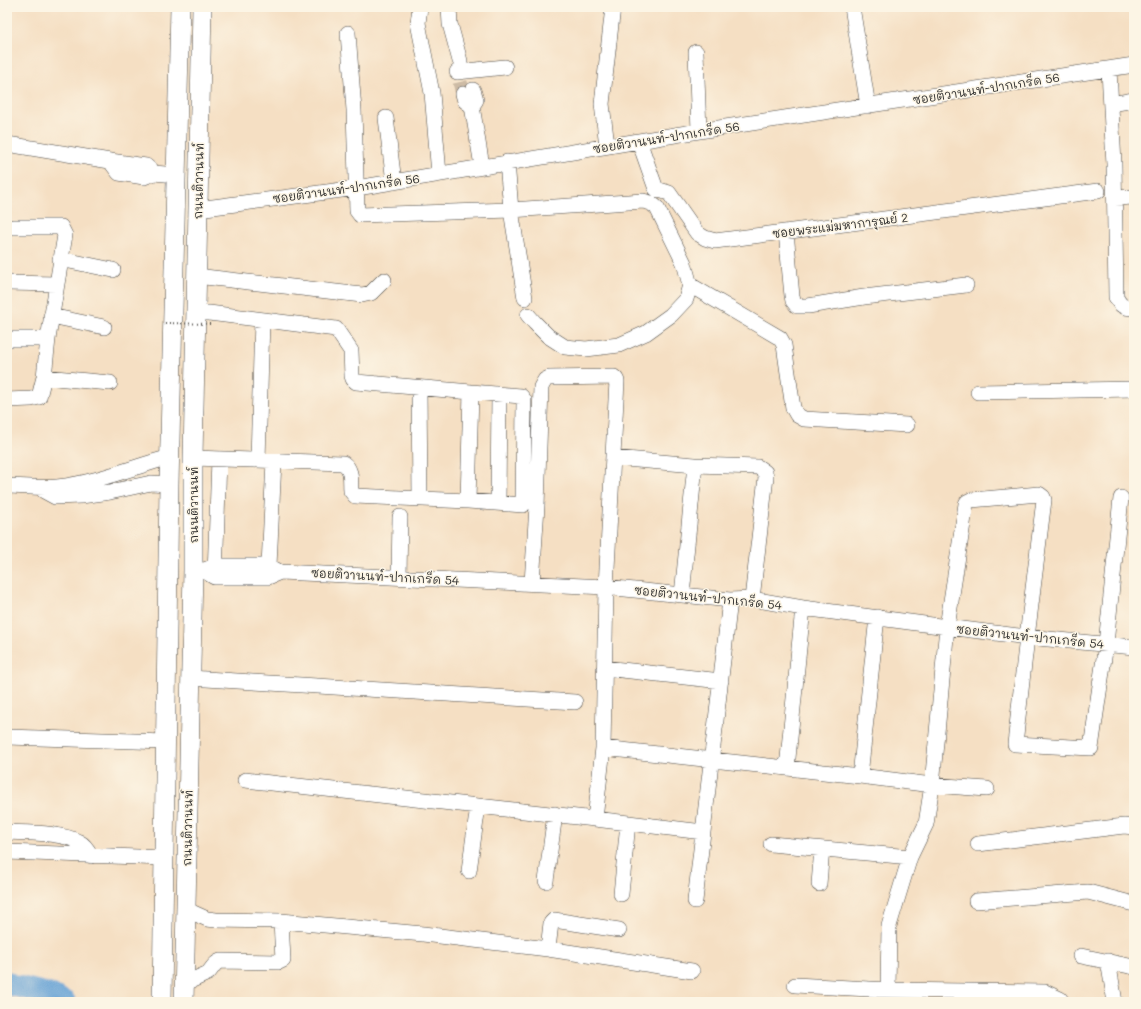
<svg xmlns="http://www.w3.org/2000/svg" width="1141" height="1009" font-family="Mali,'Playpen Sans Thai',sans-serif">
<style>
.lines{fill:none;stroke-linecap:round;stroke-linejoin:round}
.river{stroke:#65a1d5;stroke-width:22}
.minor-tunnel{stroke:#cdbba5;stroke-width:15;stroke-dasharray:15 8;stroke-linecap:butt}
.minor-casing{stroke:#494642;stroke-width:16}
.major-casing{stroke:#494642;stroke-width:20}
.minor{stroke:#fff;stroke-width:15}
.major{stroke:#fff;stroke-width:19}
.path-bridge{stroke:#494642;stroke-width:2;stroke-dasharray:1 3;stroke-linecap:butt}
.labels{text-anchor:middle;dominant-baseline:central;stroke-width:3;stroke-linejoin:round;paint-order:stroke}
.street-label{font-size:12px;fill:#2b2b2b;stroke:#fcf5e5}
</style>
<rect width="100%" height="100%" fill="#fcf5e5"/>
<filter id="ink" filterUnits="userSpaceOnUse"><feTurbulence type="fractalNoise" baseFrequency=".025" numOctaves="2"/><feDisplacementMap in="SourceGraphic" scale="8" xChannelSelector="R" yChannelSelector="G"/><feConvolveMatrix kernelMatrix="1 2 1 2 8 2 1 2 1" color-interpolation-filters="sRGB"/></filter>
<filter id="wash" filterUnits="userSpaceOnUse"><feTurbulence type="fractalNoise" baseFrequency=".012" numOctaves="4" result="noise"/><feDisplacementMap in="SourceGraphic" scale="16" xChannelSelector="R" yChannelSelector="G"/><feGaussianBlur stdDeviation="0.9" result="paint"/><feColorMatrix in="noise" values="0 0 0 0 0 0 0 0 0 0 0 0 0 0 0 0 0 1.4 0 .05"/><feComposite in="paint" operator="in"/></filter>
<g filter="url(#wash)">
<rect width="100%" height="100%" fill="#f5dfc3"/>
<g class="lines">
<path class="river" d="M7,982L8,984L52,995L65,1002"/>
</g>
</g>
<g filter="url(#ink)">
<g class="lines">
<path class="minor-tunnel" d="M460,82L463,94"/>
<defs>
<path id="minor" d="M420,7L418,23L432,93L439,174
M449,7L450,24L460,61
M852,7L868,106
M348,33L354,110L357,211L360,215L511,210L643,201L651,203L657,208L684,263L690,285L686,299L671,315L646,333L619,345L586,349L565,347L548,336L535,323L528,315
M696,52L699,131
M1109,70L1114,164L1116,297C1120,306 1124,308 1134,308
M457,72L505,67
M463,94L465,101L472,106L476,100L473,90
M1111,104L1134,100
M472,106L482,166
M386,118L394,182
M639,141L656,189L669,193L697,233L705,238L715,241L1098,191
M7,144L110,161L146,166L154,173
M607,146L602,104L613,7
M110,161L119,173L144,177L154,173L176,175
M507,162L511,210L525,298
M1115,198L1134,197
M198,209L357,188L699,131L1134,65
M786,232L792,296L793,301L797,306H808L864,297L966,285
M60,259L113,270
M196,276L362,295L371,293L384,280
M7,283L56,284
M690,285L780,338L784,345L793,408L797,415L804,419L907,425
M51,316L104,327
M7,339H48
M44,377L110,383
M419,388L420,499
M978,392L1134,389
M7,400L31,399L39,397L44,377L48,339L65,235L61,227H13
M193,458L343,463C353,470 350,480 351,491L355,496L468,501L471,392L356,382L353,379L352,376L351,351L336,329L209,313H196
M614,458L695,465L758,467L765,472L766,477L752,599
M258,460L262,320
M7,486C23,486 41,489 57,487C96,483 133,467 170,457
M44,491L55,497L81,496L110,492L151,483L169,484
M468,501L523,505L524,400L521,396L471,392
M498,503L499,395
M269,566L274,461
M193,570H204L215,566H269L280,572L606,587L730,600L752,599L803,608L947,627L1027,637L1134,647
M206,572L214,577H268L280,572
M215,576L219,459
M399,577L400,517
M532,583L537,506L541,387L545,380L549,378L614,377L616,379L617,381L606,587L603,748L595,819
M682,595L695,465
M604,668L721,681
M190,678L575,702
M7,737L166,742
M603,748L860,776L932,785L987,789
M787,768L803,608
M860,776L877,617
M245,780L595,819L703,832
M7,832C27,833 62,832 79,842C85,845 88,850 91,856
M771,844L910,857
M978,844L1124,826L1134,827
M7,852L164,858
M469,871L478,806
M546,881L555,814
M819,884L822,849
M621,894L628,823
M695,901L730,600
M976,901L1088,892L1134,904
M281,921L423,934L548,949L692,971
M548,949L551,923L554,920L619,930
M1081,956L1134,967
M1108,961L1115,1002
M184,984L208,973C212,969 214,963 220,961L279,962L283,960L281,921L216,920L207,919L185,909
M795,985L888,990L1045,992L1060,999L1062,1002
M888,990L889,926L910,857L926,824L932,785L947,627L966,504L967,502L971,500L1039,494L1043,497L1044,500L1027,637L1015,744L1091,748L1106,644L1121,498"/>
<path id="major" d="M162,1002L169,484L180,7
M184,1002L193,570V458L202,7"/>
</defs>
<use href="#minor" class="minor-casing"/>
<use href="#major" class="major-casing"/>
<use href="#minor" class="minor"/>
<use href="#major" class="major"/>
<path class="path-bridge" d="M165,323L213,324"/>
</g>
</g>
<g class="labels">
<g class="street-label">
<text transform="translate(986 88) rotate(-9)">ซอยติวานนท์-ปากเกร็ด 56</text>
<text transform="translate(666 137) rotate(-9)">ซอยติวานนท์-ปากเกร็ด 56</text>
<text transform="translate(198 181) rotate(-89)">ถนนติวานนท์</text>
<text transform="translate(346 188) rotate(-8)">ซอยติวานนท์-ปากเกร็ด 56</text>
<text transform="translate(840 225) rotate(-7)">ซอยพระแม่มหาการุณย์ 2</text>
<text transform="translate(193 505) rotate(-90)">ถนนติวานนท์</text>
<text transform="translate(385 576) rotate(3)">ซอยติวานนท์-ปากเกร็ด 54</text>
<text transform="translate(708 597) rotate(6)">ซอยติวานนท์-ปากเกร็ด 54</text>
<text transform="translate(1030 636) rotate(6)">ซอยติวานนท์-ปากเกร็ด 54</text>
<text transform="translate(187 828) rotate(-89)">ถนนติวานนท์</text>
</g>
</g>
<rect width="1141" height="1009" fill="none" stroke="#fcf5e5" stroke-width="24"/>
</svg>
